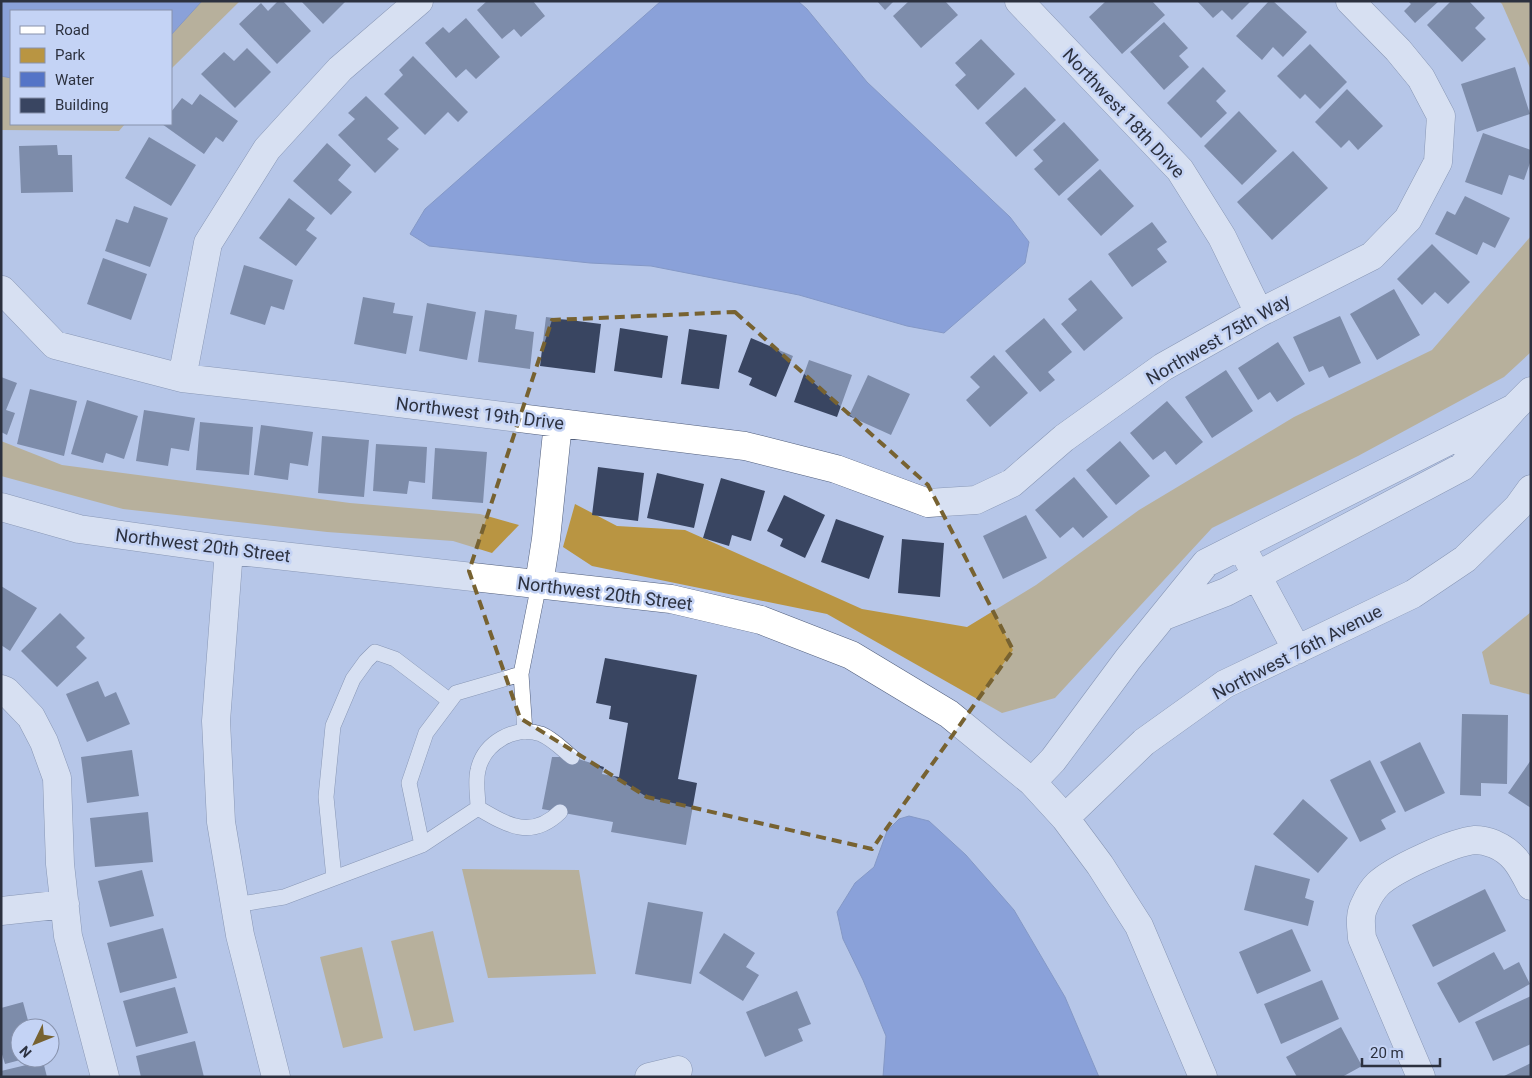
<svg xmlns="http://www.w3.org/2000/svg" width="1532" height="1078" font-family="Roboto,sans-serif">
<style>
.green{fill:#b99542}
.water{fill:#5474c7;stroke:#48609e}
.building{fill:#394561}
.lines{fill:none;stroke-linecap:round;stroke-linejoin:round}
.service-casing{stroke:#515e7b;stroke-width:16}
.minor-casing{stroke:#515e7b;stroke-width:29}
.service{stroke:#fff;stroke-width:15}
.minor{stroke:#fff;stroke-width:28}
.marked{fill:none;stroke:#776231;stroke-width:4;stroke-dasharray:10 6;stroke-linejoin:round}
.labels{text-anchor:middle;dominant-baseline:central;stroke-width:5;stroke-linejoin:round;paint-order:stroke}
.street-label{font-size:18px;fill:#2c313f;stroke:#c4d3f5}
</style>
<rect width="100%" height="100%" fill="#b7c6e8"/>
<path class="green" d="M1,1H240L171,69V11H11V124H125L119,131L1,130Z
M1499,1H1531V70L1502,4Z
M1531,236V352L1504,377L1358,456L1212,528L1055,698L1002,713L827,614L592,566L563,547L575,504L617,526L685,530L862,609L967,627L1036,585L1139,510L1294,417L1432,350Z
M1,441L62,465L350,503L480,514L519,525L492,553L453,541L327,532L123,509L1,476Z
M1531,612V695L1490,684L1482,652Z
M462,869L579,870L596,974L488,978Z
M433,931L454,1022L414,1031L391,941Z
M362,947L383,1038L343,1048L320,957Z"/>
<path class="water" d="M3,1H202L171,35V11H11V78L1,76V3Z
M661,1H798L807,9L867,82L1010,217L1029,242L1025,263L944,333L907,326L799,295L651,266L590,263L429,246L410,234L425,209Z
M909,816L929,821L966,855L1014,910L1065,997L1099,1077H883L886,1036L863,980L843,939L837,912L855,883L874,867L887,831L899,819Z"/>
<path class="building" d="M278,1H283L311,31L277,64L239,24L261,3L268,11Z
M301,1H346L323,24Z
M487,1H533L545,16L521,37L514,29L502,39L477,10Z
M877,1H894L885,10Z
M909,1H945L958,15L921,48L893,16Z
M1106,1H1152L1165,15L1122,54L1089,17Z
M1197,1H1251L1232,20L1222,10L1213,18Z
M1269,1H1273L1307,32L1283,57L1273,47L1262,60L1236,36Z
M1408,1H1439L1415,23L1404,11L1411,4Z
M1451,1H1469L1485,18L1475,28L1486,39L1462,62L1427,25Z
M466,18L500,57L476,79L466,69L456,78L425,43L443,27L449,33Z
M1164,22L1188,48L1179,56L1189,67L1164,90L1130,52Z
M981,39L1015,74L978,110L955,85L966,75L955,63Z
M1310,44L1347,82L1320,109L1305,94L1300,99L1277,76Z
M247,48L271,72L235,108L201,74L224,52L234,61Z
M413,56L468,112L458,122L448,112L425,135L384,94L403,75L399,70Z
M1203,67L1226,91L1216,101L1227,113L1201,138L1167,103Z
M1515,67L1530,114L1477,132L1461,84Z
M1025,87L1056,120L1016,157L985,123Z
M1347,89L1383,126L1358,150L1349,140L1341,148L1315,122Z
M200,94L238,121L223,142L216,137L204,154L162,124H171V112L182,98L192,105Z
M366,96L399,128L387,139L399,149L375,173L338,135L355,119L348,113Z
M1239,111L1277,151L1242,185L1204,146Z
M1064,122L1099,160L1059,196L1034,169L1043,161L1033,150Z
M1483,133L1531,150V160L1524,180L1509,175L1502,195L1465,182Z
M149,137L196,165L171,206L125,178Z
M327,143L351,165L338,180L352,192L331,215L293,181Z
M57,145L58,155H72L73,192L21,193L19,146Z
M1293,151L1328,188L1272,240L1237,202Z
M1100,169L1134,206L1101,236L1067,199Z
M1465,196L1510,218L1495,248L1483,242L1477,255L1435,234L1447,211L1455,215Z
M289,198L315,218L306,230L317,238L296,266L259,238Z
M134,206L168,218L150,267L105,251L116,219L128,223Z
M1152,222L1167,242L1157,249L1167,262L1132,287L1108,254Z
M1432,244L1470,282L1448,304L1435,292L1422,305L1397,279Z
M103,258L147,274L131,320L87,304Z
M244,265L293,280L284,310L271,306L265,325L230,314Z
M1091,280L1123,318L1084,351L1061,324L1077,310L1068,299Z
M1394,289L1420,335L1377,360L1350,314Z
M363,297L395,303L393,313L413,316L406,354L354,344Z
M427,303L476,312L467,360L419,351Z
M485,310L517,315L515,329L534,332L530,369L478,362Z
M1340,316L1361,363L1329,378L1323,366L1309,372L1293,337Z
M546,317L601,324L595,373L540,366Z
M1044,318L1072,352L1048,372L1055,380L1040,392L1005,351Z
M620,328L668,336L662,378L614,371Z
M689,329L727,335L719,389L681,384Z
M751,338L793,356L776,397L749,385L752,378L738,372Z
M1278,342L1305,384L1277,402L1270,392L1258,400L1238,368Z
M994,355L1028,393L990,427L966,400L980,387L970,377Z
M809,360L852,375L837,417L794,402Z
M1226,370L1253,411L1212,438L1185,397Z
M868,375L910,394L891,435L849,416Z
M1,377L17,383L6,410L15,413L7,435L1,432Z
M30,389L77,401L64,456L17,444Z
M87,400L138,416L124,459L106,453L103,463L71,454Z
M1167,401L1203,442L1176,465L1165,451L1153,460L1130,433Z
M144,410L195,418L189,451L171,448L168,466L136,461Z
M200,422L253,427L249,475L196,470Z
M261,425L313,432L308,466L290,463L288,480L254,475Z
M322,436L369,440L364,497L318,493Z
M1120,441L1150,476L1116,505L1086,470Z
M376,444L427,447L425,483L409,481L407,494L373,491Z
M435,448L487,452L483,503L432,499Z
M598,467L644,473L638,521L592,515Z
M657,473L704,484L694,528L647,518Z
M1074,477L1108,517L1083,538L1073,527L1060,538L1035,510Z
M721,478L765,491L751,541L732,535L729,546L703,538Z
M784,495L825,515L805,558L780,546L783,539L767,531Z
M1026,515L1047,558L1003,579L983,536Z
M836,519L884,536L869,579L821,562Z
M902,539L944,543L940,597L898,593Z
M1,586L37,608L10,651L1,645Z
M60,613L85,638L76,647L87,658L57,687L21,651Z
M605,658L697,675L678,779L697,783L686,845L611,832L613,822L542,809L552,757H572L604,767L602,774L619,777L628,723L609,719L611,706L596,703Z
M98,681L105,697L116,692L130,724L87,742L66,694Z
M1462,714L1508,715L1507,784L1481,783V796L1460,795Z
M1420,742L1445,793L1405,812L1380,762Z
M132,750L139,796L87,803L81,757Z
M1370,760L1396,812L1381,820L1386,829L1360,842L1330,780Z
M1531,760V808L1508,793Z
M1303,799L1348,838L1318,873L1273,834Z
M148,812L153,862L95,867L90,818Z
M1255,865L1310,879L1305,898L1314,901L1308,926L1244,910Z
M142,870L154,916L110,927L98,881Z
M1485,889L1506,931L1433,967L1412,925Z
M648,902L703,912L691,984L635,974Z
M163,928L177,978L120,993L107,943Z
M1292,929L1311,971L1257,994L1239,952Z
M724,933L755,953L746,967L759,975L743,1001L699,973Z
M1494,952L1504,970L1519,962L1530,984L1459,1023L1437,983Z
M1322,980L1339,1019L1281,1044L1264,1004Z
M175,987L188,1033L136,1047L123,1001Z
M797,991L811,1024L798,1029L803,1041L765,1057L746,1012Z
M1531,996V1044L1493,1061L1475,1022Z
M23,1002L30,1028H20V1058L24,1059L5,1064L1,1051V1008Z
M1341,1027L1362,1066L1342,1077H1297L1286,1057Z
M195,1041L204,1077H141L136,1056Z
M43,1061L47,1077H1V1071Z
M1531,1063V1077H1502Z"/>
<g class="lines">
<defs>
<path id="service" d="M521,674L525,732
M478,808C478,796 475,782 478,770C484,743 514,725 541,734C553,739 562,749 572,757
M478,808C507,825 531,840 560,812
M422,845L478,808
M334,878L326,797L333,726L353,679L366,661L375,652L395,659L450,701
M235,905L284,897L422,845L409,783L426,733L456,693L521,674L539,584"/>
<path id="minor" d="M1019,1L1180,170L1222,237L1259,313
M2,290L55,345L182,378L342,396L745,446L836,469L928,503L976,500L1012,483L1064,438L1163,367L1259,313L1372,256L1408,219L1438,162L1441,116L1421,78L1398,50L1350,1
M182,378L208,243L267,149L340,69L419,1
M1,507L79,529L229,550L671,599L761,620L851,655L949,714L1032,782L1065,818L1100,865L1139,926L1203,1077
M229,550L216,721L221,822L240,935L276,1077
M1248,559L1297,650
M539,584L546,539L558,423
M1164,616L1226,592L1462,467L1514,408L1531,391
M1,689L6,691L31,717L44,742L57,778L60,864L68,936L105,1077
M1032,782L1053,760L1128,659L1206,563L1514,408
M1065,818L1144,742L1225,684L1413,594L1465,559L1518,507L1531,489
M1,911L65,904
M649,1077L678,1070
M1421,1077L1362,938C1361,926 1359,915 1365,904C1368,897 1373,889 1378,884C1394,869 1453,842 1475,840C1480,840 1489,842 1494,844C1515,853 1521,867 1531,886"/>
</defs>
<use href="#service" class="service-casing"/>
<use href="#minor" class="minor-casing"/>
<use href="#service" class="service"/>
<use href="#minor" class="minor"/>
</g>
<path d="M0 0H1532V1078H0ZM735,312L928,485L1013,650L872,849L647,797L520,718L469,571L552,320Z" fill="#b7c6e8" fill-opacity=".55" fill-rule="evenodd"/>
<path class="marked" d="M735,312L928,485L1013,650L872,849L647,797L520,718L469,571L552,320Z"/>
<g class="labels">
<g class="street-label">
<text transform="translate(1124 113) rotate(47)">Northwest 18th Drive</text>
<text transform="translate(1218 339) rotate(-30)">Northwest 75th Way</text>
<text transform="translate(480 413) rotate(7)">Northwest 19th Drive</text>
<text transform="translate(203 545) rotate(7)">Northwest 20th Street</text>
<text transform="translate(605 593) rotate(7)">Northwest 20th Street</text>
<text transform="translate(1297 652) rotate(-27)">Northwest 76th Avenue</text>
</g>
</g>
<rect width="1532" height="1078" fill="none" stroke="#2c313f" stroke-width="5"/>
<rect x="10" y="10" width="162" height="115" fill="#c4d3f5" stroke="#8792ac"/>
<rect x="20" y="26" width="25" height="8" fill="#ffffff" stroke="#8792ac"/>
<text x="55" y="35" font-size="15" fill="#2c313f">Road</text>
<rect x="20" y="48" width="25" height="15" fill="#b99542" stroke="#8792ac"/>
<text x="55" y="60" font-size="15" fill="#2c313f">Park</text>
<rect x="20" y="72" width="25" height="15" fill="#5474c7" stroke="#8792ac"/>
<text x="55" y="85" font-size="15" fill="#2c313f">Water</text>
<rect x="20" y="98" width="25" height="15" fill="#394561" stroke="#8792ac"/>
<text x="55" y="110" font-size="15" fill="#2c313f">Building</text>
<g transform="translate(35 1043) rotate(227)"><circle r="24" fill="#c4d3f5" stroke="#8792ac"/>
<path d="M0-4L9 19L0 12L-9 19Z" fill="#776231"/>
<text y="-8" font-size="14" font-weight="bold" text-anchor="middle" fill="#2c313f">N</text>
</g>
<path d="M1362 1058v8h78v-8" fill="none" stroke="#2c313f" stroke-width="2.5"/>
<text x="1370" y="1058" font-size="15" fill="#2c313f" stroke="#c4d3f5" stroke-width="4" paint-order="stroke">20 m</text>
</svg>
